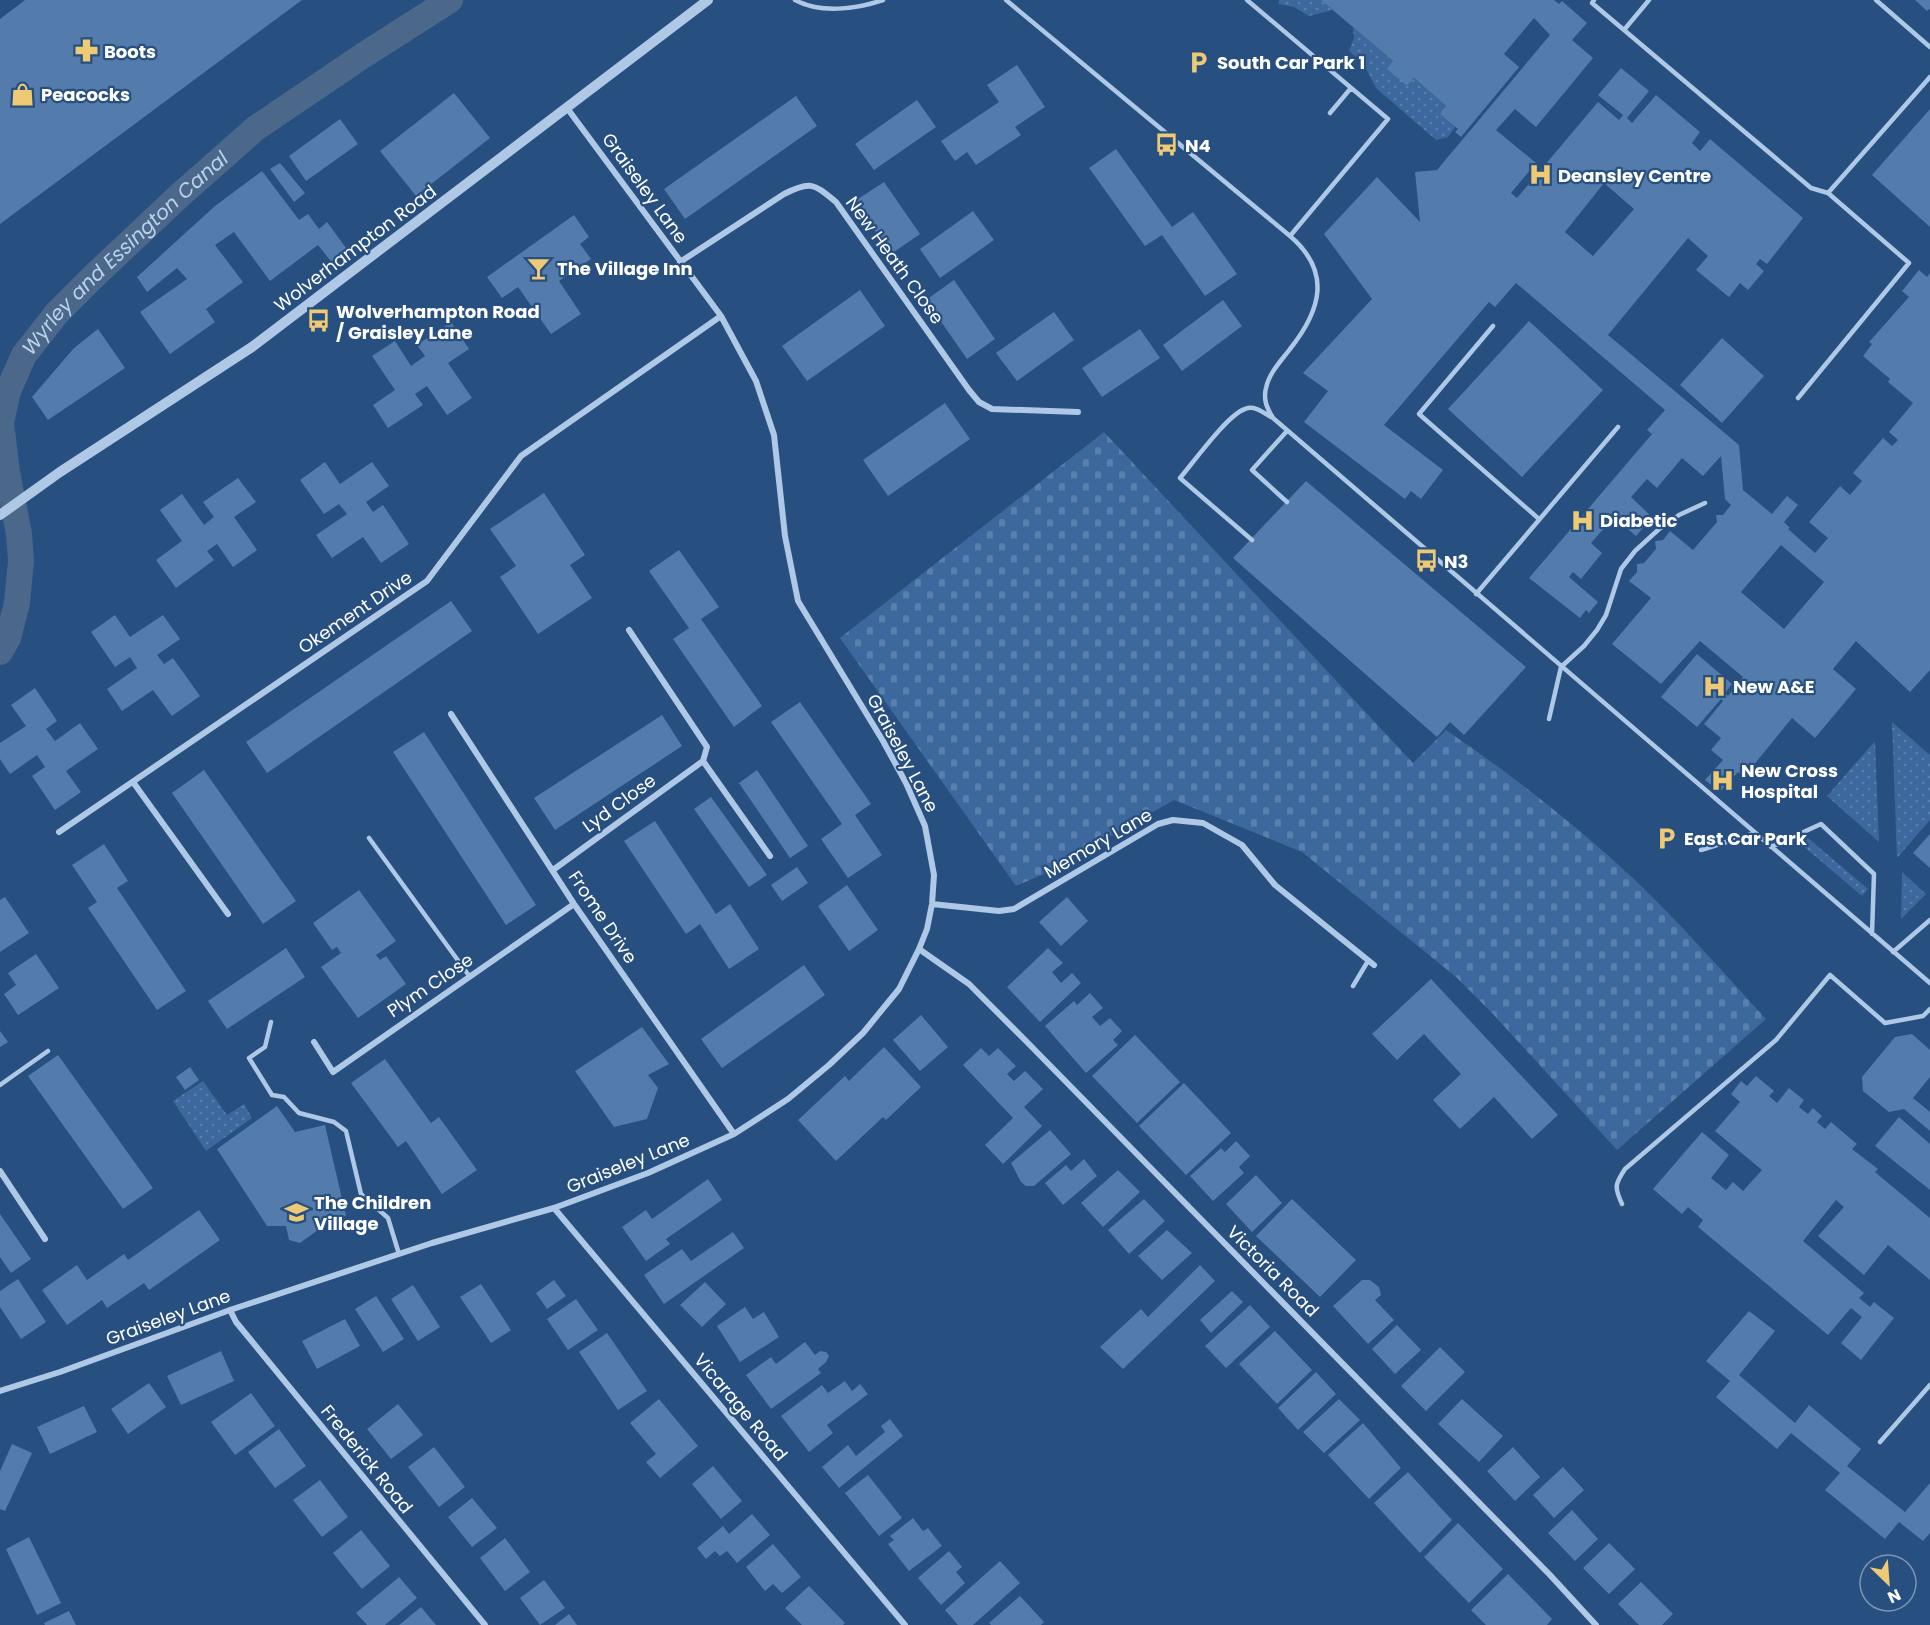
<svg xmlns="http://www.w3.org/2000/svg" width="1930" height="1625" font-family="Poppins,sans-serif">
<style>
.green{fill:url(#green-dots)}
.cemetery{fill:url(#cemetery-stones)}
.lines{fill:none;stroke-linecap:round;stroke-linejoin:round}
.canal{stroke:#4b688b;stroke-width:26}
.building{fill:#537bab;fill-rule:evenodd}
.service{stroke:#aec8e6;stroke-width:4.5}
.minor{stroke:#aec8e6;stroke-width:6}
.tertiary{stroke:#aec8e6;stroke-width:10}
.labels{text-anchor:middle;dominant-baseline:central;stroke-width:4.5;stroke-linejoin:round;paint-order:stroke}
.poi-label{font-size:18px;font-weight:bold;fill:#fff;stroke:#274f80;text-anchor:start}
.street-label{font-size:18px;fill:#fff;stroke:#274f80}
.water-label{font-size:20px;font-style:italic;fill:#bad2ee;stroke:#274f80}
</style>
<defs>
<pattern id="green-dots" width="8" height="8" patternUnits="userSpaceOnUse" patternTransform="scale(1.5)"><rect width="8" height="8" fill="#3c689e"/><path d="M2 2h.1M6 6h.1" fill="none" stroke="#597fad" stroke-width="1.8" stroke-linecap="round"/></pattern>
<pattern id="cemetery-stones" width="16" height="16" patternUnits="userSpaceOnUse" patternTransform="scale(1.5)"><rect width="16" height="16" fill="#3c689e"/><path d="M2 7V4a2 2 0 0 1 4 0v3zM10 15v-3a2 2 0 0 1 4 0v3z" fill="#597fad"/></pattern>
</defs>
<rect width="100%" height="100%" fill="#274f80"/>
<path class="green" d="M1279,0H1321L1333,10L1309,16L1294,7L1278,4Z
M1353,27L1393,61L1407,86L1414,78L1446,106L1456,126L1448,137L1436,140L1376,88L1363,63L1349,51L1354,38Z
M1892,722L1930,755V820L1897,858Z
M1875,741L1879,842L1827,796Z
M1808,838L1868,889L1862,896L1802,845Z
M1902,872L1926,894L1901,919Z
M203,1081L227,1115L244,1104L252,1118L206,1151L173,1101Z"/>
<path class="cemetery" d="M1104,432L1413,763L1446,730C1512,775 1576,825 1635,880C1681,924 1723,972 1766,1019L1617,1150L1492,1013L1456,977L1302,852L1174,800L1044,874L1016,886L840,638Z"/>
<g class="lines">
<path class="canal" id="s1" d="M0,652L8,638L17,603L21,561L19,534L7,472L1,423L8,391L24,355L57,313L93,277L179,196L256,128L364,55L450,0"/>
</g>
<path class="building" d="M25,0H302L0,224V19Z
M1321,0H1554L1559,4L1562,1L1587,23L1572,40L1593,58L1536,127L1515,109L1496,130L1536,163L1511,193L1517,198L1598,102L1619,120L1623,115L1598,95L1621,68L1649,91L1627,118L1632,123L1656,95L1700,132L1692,143L1700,151L1710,139L1803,218L1767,264L1760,259L1756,264L1764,271L1748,290L1740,283L1729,297L1696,270L1708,256L1688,238L1608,335L1739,445L1743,490L1772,514L1787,496L1798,505L1784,522L1790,528L1788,529L1815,553L1828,538L1809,522L1840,486L1850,495L1862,481L1853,473L1883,438L1892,446L1898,440L1889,432L1913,403L1888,382L1890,379L1863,356L1872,344L1869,342L1909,297L1902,291L1919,270L1927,277L1930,273V670L1910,692L1856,641L1833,669L1856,689L1815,738L1792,718L1744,777L1738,772L1720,792L1705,780L1723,760L1711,750L1721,738L1704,724L1723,701L1721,699L1697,727L1661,697L1697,654L1732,684L1725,693L1728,696L1743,677L1700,641L1661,684L1612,644L1651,598L1629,581L1637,572V564L1644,563L1656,549L1655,541L1663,540L1670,531L1693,550L1717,522L1716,515H1723L1731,505L1725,499L1721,456L1703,476L1682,458L1657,488L1647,479L1631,497L1652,517L1636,536L1614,517L1591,543L1602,553L1581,579L1573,572L1569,577L1598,602L1589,613L1586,610L1580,618L1529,578L1652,434L1647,430L1665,410L1516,283L1495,307L1489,302L1384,425L1443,470L1421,499L1411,491L1405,499L1304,422L1328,391L1303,373L1372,299L1324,234L1377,177L1420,222L1415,172L1437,170L1550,35L1534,18L1504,54L1519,67L1461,137L1455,132L1458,129L1440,114L1446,106L1414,78L1407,86L1387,69L1393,61ZM1604,183L1634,209L1593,256L1565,232ZM1781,545L1824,582L1784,629L1741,592Z
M1915,0H1930V10L1929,9L1927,11Z
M1017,65L1045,107L1015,127L1021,135L976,165L967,152L955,161L941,141L999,102L987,85Z
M454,93L490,138L416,196L380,151Z
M796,96L817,126L685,219L664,189Z
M917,100L936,127L874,170L855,144Z
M1930,109V227L1872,175Z
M340,119L358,144L306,181L289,156Z
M1116,149L1172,227L1193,212L1237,274L1205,296L1162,235L1145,246L1089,168Z
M280,163L305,193L294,202L270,169Z
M262,171L299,220L308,214L319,229L327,222L349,252L333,264L318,245L270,281L234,232L215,245L243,282L206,309L215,322L170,354L140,312L187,279L177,268L147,292L137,277L215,206Z
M884,182L920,234L891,254L855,201Z
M973,211L994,240L940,278L920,249Z
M574,215L589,237L580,244L591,259L559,281L581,314L551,334L518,287L502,298L487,277Z
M954,280L995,339L967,359L926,300Z
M860,290L885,326L807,381L782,346Z
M1223,300L1242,326L1182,371L1163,345Z
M1054,312L1074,340L1017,381L996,353Z
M1529,321L1603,390L1522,477L1448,409Z
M451,322L469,349L448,363L472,398L447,415L427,386L415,394L423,405L388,428L373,405L395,390L372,356L395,341L411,366L425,356L417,345Z
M98,329L125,368L48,420L32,397L74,348Z
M1140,329L1160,358L1102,397L1082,368Z
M1722,338L1764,376L1722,423L1680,385Z
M945,403L970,439L888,496L863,460Z
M325,462L340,484L372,462L389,486L366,502L373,512L383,505L409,544L381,563L363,537L332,558L316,535L347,514L339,504L324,514L300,480Z
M238,478L256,502L234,517L257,550L233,567L217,544L207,551L214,560L176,588L156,560L182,541L160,510L182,494L204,525L214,517L203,502Z
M1306,481L1526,667L1464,735L1450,722L1437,737L1233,558Z
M544,493L585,555L570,565L592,598L538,634L500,577L516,566L490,529Z
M679,550L719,607L701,619L762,706L734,727L673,639L689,628L649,571Z
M451,601L472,631L267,773L246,742Z
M115,615L130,637L163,615L180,639L157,655L164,664L173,658L200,696L172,716L153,690L122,711L107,689L137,668L130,657L115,667L91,632Z
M35,688L57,721L46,729L55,741L80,723L98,749L66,771L81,792L55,810L32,776L45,767L37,755L10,774L0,759V743L26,726L11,705Z
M800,702L871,804L855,815L882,855L848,878L821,839L842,824L771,722Z
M662,715L682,746L555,830L534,798Z
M424,732L536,905L506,925L393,752Z
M204,770L296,901L263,924L172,793Z
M757,770L808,846L790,858L739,783Z
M711,797L767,875L749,887L694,809Z
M655,821L716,914L730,904L759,949L729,969L700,924L686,934L624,841Z
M1930,834V868L1913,853Z
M104,844L128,881L117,888L186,991L157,1010L88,908L97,902L72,865Z
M797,867L808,883L782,901L771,885Z
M847,885L878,930L849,951L818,906Z
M359,890L396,941L376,955L380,960L386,956L406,984L358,1018L321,967L341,953L337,947L332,950L313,923Z
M5,897L29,933L0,952V900Z
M1067,897L1088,921L1061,946L1039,922Z
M286,948L305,977L227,1029L208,1001Z
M1048,948L1063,963L1052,972L1061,983L1072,973L1081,983L1040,1022L1007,987Z
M36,954L59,988L18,1015L4,994L16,985L8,973Z
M804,965L825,995L722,1068L701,1039Z
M1431,979L1558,1115L1532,1139L1494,1097L1460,1129L1433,1100L1461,1074L1424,1034L1397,1060L1372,1034Z
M1090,993L1103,1008L1092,1017L1100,1026L1110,1018L1122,1031L1113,1040L1118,1045L1086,1073L1045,1026L1074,1001L1077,1005Z
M921,1015L948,1047L920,1071L893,1040Z
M642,1027L669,1064L648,1075L658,1088L647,1119L614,1127L575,1071Z
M0,1031L8,1042L0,1047Z
M1912,1034L1930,1050V1077L1913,1098L1930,1112V1131L1904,1109L1889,1112L1863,1091L1862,1077L1895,1037Z
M1135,1035L1180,1082L1137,1123L1092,1076Z
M884,1047L921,1087L886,1120L883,1117L836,1161L798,1120L845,1076L849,1081Z
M981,1048L989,1056L998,1048L1016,1066L1007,1074L1014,1081L1025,1071L1043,1089L1024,1107L1042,1126L1003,1164L985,1145L1013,1118L963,1065Z
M58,1055L153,1188L123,1209L28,1076Z
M385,1059L431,1123L439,1117L477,1170L442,1194L406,1141L398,1147L351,1083Z
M190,1067L199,1080L185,1090L176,1077Z
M1756,1076L1774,1091L1769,1096L1777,1103L1789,1088L1804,1100L1799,1107L1808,1114L1813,1108L1822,1116L1817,1122L1825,1129L1831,1122L1857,1144L1852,1149L1878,1169L1875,1172L1930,1218V1280L1888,1245L1864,1275L1818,1236L1844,1207L1836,1200L1803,1241L1864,1293L1859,1298L1870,1307L1874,1302L1894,1318L1861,1360L1841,1343L1862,1317L1851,1308L1828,1335L1698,1227L1703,1220L1688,1207L1682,1214L1653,1189L1702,1132L1729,1155L1711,1178L1726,1190L1733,1182L1743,1191L1762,1170L1715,1131L1740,1102L1731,1094L1741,1081L1747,1086Z
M1184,1083L1231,1133L1186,1175L1139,1126Z
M277,1106L295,1132L325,1125L346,1216L333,1219L300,1243L289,1240L286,1226H267L217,1149Z
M1899,1117L1930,1144V1190L1875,1146Z
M1050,1130L1071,1154L1034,1186H1026L1021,1182L1011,1163Z
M1236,1141L1250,1156L1239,1167L1244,1173L1213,1201L1190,1176L1221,1148L1225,1152Z
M1084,1159L1097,1176L1063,1205L1045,1183L1066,1165L1071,1171Z
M1118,1170L1140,1192L1103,1227L1081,1203Z
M1256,1175L1282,1203L1252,1232L1226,1204Z
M708,1179L722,1200L666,1239L670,1244L646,1261L622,1227L646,1210L652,1219Z
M1144,1199L1165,1221L1129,1254L1108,1230Z
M1292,1199L1356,1260L1320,1297L1256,1236Z
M199,1210L220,1240L149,1290L144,1283L107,1308L102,1300L67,1325L42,1290L77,1265L87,1280L124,1254L128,1260Z
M0,1214L31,1259L11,1273L0,1257Z
M1167,1230L1192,1253L1162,1280L1138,1256Z
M733,1232L744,1248L664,1304L644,1275L682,1249L691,1261Z
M1200,1265L1215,1281L1123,1369L1100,1347L1141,1309L1148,1317Z
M18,1279L46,1322L21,1339L0,1307V1291Z
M554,1280L566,1296L547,1309L536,1293Z
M1362,1280H1370L1379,1287L1381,1295L1375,1300L1394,1320L1368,1344L1333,1306Z
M705,1282L726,1304L702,1327L680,1305Z
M481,1284L511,1330L491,1343L460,1297Z
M413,1285L440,1327L418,1341L391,1299Z
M1232,1291L1243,1302L1211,1333L1200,1320Z
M376,1296L404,1339L383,1352L355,1309Z
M576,1299L598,1330L568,1350L547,1319Z
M1250,1305L1270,1327L1226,1368L1205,1346Z
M745,1307L753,1319L764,1312L779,1337L740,1362L717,1326Z
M1749,1311L1775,1331L1739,1375L1795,1423L1809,1405L1861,1449L1847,1466L1905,1512L1930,1483V1533L1923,1541L1899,1522L1885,1539L1825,1490L1840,1473L1791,1433L1777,1449L1716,1397L1730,1381L1706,1361Z
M345,1319L360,1346L317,1369L302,1341Z
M1397,1325L1421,1350L1395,1374L1372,1349Z
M1275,1331L1312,1370L1277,1404L1239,1364Z
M607,1333L647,1391L618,1410L579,1352Z
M805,1342L815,1355L820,1351L826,1352L829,1356L826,1362L818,1369L821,1373L771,1409L746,1375L771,1357L776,1364Z
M1440,1347L1465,1372L1426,1411L1401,1386Z
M221,1351L234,1381L181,1405L167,1376Z
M1316,1372L1336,1394L1298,1430L1278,1408Z
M845,1381L852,1391L860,1384L868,1394L827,1425L833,1433L809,1452L781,1416L822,1385L828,1393Z
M149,1383L166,1407L128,1434L111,1409Z
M251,1393L275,1426L235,1455L211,1422Z
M659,1399L698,1446L660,1478L646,1462L656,1454L630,1423Z
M1339,1399L1360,1420L1324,1453L1303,1432Z
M1462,1399L1503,1436L1479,1462L1438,1424Z
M398,1404L423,1435L391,1459L367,1429Z
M84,1406L97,1432L50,1454L37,1427Z
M890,1419L903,1436L839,1488L822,1467L848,1445L856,1456L885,1432L881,1426Z
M1363,1423L1401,1468L1369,1499L1328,1455Z
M279,1429L306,1466L275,1488L248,1452Z
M12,1444L32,1453L5,1511L0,1509V1471Z
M434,1447L465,1487L439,1507L408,1467Z
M1513,1447L1540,1477L1515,1501L1487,1471Z
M713,1466L742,1501L721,1519L692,1484Z
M1563,1467L1584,1490L1554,1518L1533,1495Z
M1408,1472L1452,1520L1420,1553L1374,1503Z
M868,1475L902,1518L879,1536L845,1493Z
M320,1480L348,1517L322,1537L293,1500Z
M472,1498L497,1528L472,1547L448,1517Z
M1572,1510L1598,1539L1575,1561L1548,1533Z
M752,1514L770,1535L737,1563L727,1551L720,1556L715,1551L706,1559L697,1548L723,1526L729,1534Z
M913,1518L923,1531L928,1528L942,1546L909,1571L888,1544L894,1540L890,1536Z
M1458,1523L1503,1569L1469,1603L1424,1557Z
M361,1530L390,1566L362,1589L333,1553Z
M29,1537L61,1603L37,1615L6,1549Z
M505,1538L530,1572L505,1591L480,1558Z
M1609,1543L1635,1569L1609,1594L1583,1568Z
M773,1544L801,1577L782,1593L773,1584L765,1591L746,1567Z
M949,1551L962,1567L956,1572L965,1583L941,1605L918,1578Z
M1000,1561L1020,1583L973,1625H958L945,1610Z
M1508,1574L1552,1619L1547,1625H1486L1471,1610Z
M399,1577L417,1598L385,1625H367L356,1613Z
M544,1580L565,1608L540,1625L520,1598Z
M1641,1582L1673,1614L1662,1625H1639L1618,1604Z
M809,1586L845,1623L843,1625H802L785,1608Z
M1020,1596L1044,1622L1041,1625H991L989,1623Z
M421,1607L436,1625H399Z
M69,1611L76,1625H45L44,1623Z
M569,1614L577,1625H555Z"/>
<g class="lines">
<path class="service" d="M795,0C821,14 856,9 883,0
M1006,0L1290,236C1332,272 1321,310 1290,349C1281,361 1269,373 1266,388C1263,400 1267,408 1273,418L1930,983
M1247,0L1388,119L1290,236
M1594,0L1592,3L1811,188L1828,193L1909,263L1798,398
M1876,0L1930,47
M1624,30L1649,0
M1330,113L1351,88
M1828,193L1930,77
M1493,326L1419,414L1539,519
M1287,502L1252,470L1287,431
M1252,540L1180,478C1193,463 1227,415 1245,409C1254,405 1263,412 1271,417
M1476,594L1618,427
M1549,719L1561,667L1584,646L1597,630L1606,615L1621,569L1635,551L1658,530L1679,515L1705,503
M369,838L470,977
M1771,847L1821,824L1874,874L1872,934
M1701,850L1755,833
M1893,952L1930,920
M1353,986L1368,961
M271,1022L265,1047L249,1058L272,1095L284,1097L299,1113L334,1122L346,1131L361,1194L388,1218L399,1254
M0,1085L48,1051
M1622,1204C1614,1187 1615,1184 1625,1169L1776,1040L1830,975L1885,1023L1923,1016L1930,1009
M1880,1442L1930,1385"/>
<path class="minor" d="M680,262L784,194C811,180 814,184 836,202L969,390L979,402L992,409L1078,412
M451,714L574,904L734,1134
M703,761L770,856
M133,782L228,914
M59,832L427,581L521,456L721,316
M553,870L703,761L707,747L629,630
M932,904L999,911L1014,909L1158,824L1173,820L1203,823L1242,845L1275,885L1374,965
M919,949L969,984L1026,1041L1550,1575L1596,1625
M314,1042L333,1072L574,904
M0,1171L45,1239
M554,1208L905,1625
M230,1310L236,1322L485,1625
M0,1391L60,1372L230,1310L432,1243L554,1208L648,1173L734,1134L788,1099L829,1065L863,1033L899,989L919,949L927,929L932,904L934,875L925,826L906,783L883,741L798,601L785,536L774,435L756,381L721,316L567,108"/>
<path class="tertiary" d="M0,515L60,472L252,347L708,0"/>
</g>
<defs>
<symbol id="pharmacy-bare" viewBox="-9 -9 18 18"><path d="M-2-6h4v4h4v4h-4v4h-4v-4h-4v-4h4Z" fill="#eeca74" stroke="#274f80" stroke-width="2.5" paint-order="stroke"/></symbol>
<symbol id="parking-bare" viewBox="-9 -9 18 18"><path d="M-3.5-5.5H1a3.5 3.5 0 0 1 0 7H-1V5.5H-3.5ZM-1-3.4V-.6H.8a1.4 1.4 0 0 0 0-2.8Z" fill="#eeca74" stroke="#274f80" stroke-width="2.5" paint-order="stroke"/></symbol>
<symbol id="shop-bare" viewBox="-9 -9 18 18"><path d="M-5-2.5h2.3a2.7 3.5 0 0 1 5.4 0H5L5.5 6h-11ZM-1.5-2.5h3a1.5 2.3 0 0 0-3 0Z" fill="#eeca74" stroke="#274f80" stroke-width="2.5" paint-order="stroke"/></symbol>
<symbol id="bus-bare" viewBox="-9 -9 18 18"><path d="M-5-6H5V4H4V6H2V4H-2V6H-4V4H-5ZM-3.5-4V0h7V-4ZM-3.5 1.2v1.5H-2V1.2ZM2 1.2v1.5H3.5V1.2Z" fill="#eeca74" stroke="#274f80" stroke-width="2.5" paint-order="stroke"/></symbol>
<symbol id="hospital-bare" viewBox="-9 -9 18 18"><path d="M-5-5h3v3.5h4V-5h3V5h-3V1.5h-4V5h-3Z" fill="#eeca74" stroke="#274f80" stroke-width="2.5" paint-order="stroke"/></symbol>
<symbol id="bar-bare" viewBox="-9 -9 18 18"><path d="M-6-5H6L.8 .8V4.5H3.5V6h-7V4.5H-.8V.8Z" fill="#eeca74" stroke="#274f80" stroke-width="2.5" paint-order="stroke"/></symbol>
<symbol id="school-bare" viewBox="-9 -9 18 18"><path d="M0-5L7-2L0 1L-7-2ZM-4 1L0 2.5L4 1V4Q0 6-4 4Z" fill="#eeca74" stroke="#274f80" stroke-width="2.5" paint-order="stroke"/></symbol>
</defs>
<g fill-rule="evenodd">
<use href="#pharmacy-bare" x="70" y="34" width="33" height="33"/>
<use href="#parking-bare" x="1182" y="46" width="33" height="33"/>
<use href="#shop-bare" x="6" y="78" width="33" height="33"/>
<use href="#bus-bare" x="1150" y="128" width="33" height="33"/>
<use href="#hospital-bare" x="1524" y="158" width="33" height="33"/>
<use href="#bar-bare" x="522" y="252" width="33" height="33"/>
<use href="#bus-bare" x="302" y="304" width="33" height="33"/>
<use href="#hospital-bare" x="1566" y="504" width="33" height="33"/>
<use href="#bus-bare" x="1410" y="544" width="33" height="33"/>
<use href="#hospital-bare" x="1698" y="670" width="33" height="33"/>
<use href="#hospital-bare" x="1706" y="764" width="33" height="33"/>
<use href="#parking-bare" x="1650" y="822" width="33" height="33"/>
<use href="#school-bare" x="280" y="1196" width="33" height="33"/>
</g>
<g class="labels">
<g class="poi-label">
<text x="104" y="51">Boots</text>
<text x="1217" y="62">South Car Park 1</text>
<text x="41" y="94">Peacocks</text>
<text x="1185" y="145">N4</text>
<text x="1558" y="175">Deansley Centre</text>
<text x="557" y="268">The Village Inn</text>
<text x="336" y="311">Wolverhampton Road<tspan x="336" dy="21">/ Graisley Lane</tspan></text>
<text x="1600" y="520">Diabetic</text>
<text x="1444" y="561">N3</text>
<text x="1733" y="686">New A&amp;E</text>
<text x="1741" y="770">New Cross<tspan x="1741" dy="21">Hospital</tspan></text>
<text x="1684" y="838">East Car Park</text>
<text x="314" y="1202">The Children<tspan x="314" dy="21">Village</tspan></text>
</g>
<g class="street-label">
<text transform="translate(645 188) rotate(54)">Graiseley Lane</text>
<text transform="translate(355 248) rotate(-37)">Wolverhampton Road</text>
<text transform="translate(895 260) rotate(54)">New Heath Close</text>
<text transform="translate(355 612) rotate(-34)">Okement Drive</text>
<text transform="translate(903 753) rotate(62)">Graiseley Lane</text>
<text transform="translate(619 803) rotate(-36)">Lyd Close</text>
<text transform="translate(1098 843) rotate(-30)">Memory Lane</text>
<text transform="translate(603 917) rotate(56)">Frome Drive</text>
<text transform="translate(430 985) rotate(-34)">Plym Close</text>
<text transform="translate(628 1163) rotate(-22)">Graiseley Lane</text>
<text transform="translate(1273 1271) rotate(45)">Victoria Road</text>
<text transform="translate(168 1317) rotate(-20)">Graiseley Lane</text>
<text transform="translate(741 1407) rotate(50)">Vicarage Road</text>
<text transform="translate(367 1459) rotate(51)">Frederick Road</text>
</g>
<g class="water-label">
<text stroke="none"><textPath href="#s1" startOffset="450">Wyrley and Essington Canal</textPath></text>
</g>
</g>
<g transform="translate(1888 1583) rotate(155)"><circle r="28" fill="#274f80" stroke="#7d95b3" stroke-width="1.5"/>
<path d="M0-4.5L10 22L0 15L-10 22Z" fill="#eeca74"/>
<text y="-9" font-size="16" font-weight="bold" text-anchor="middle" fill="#ffffff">N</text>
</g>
</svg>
